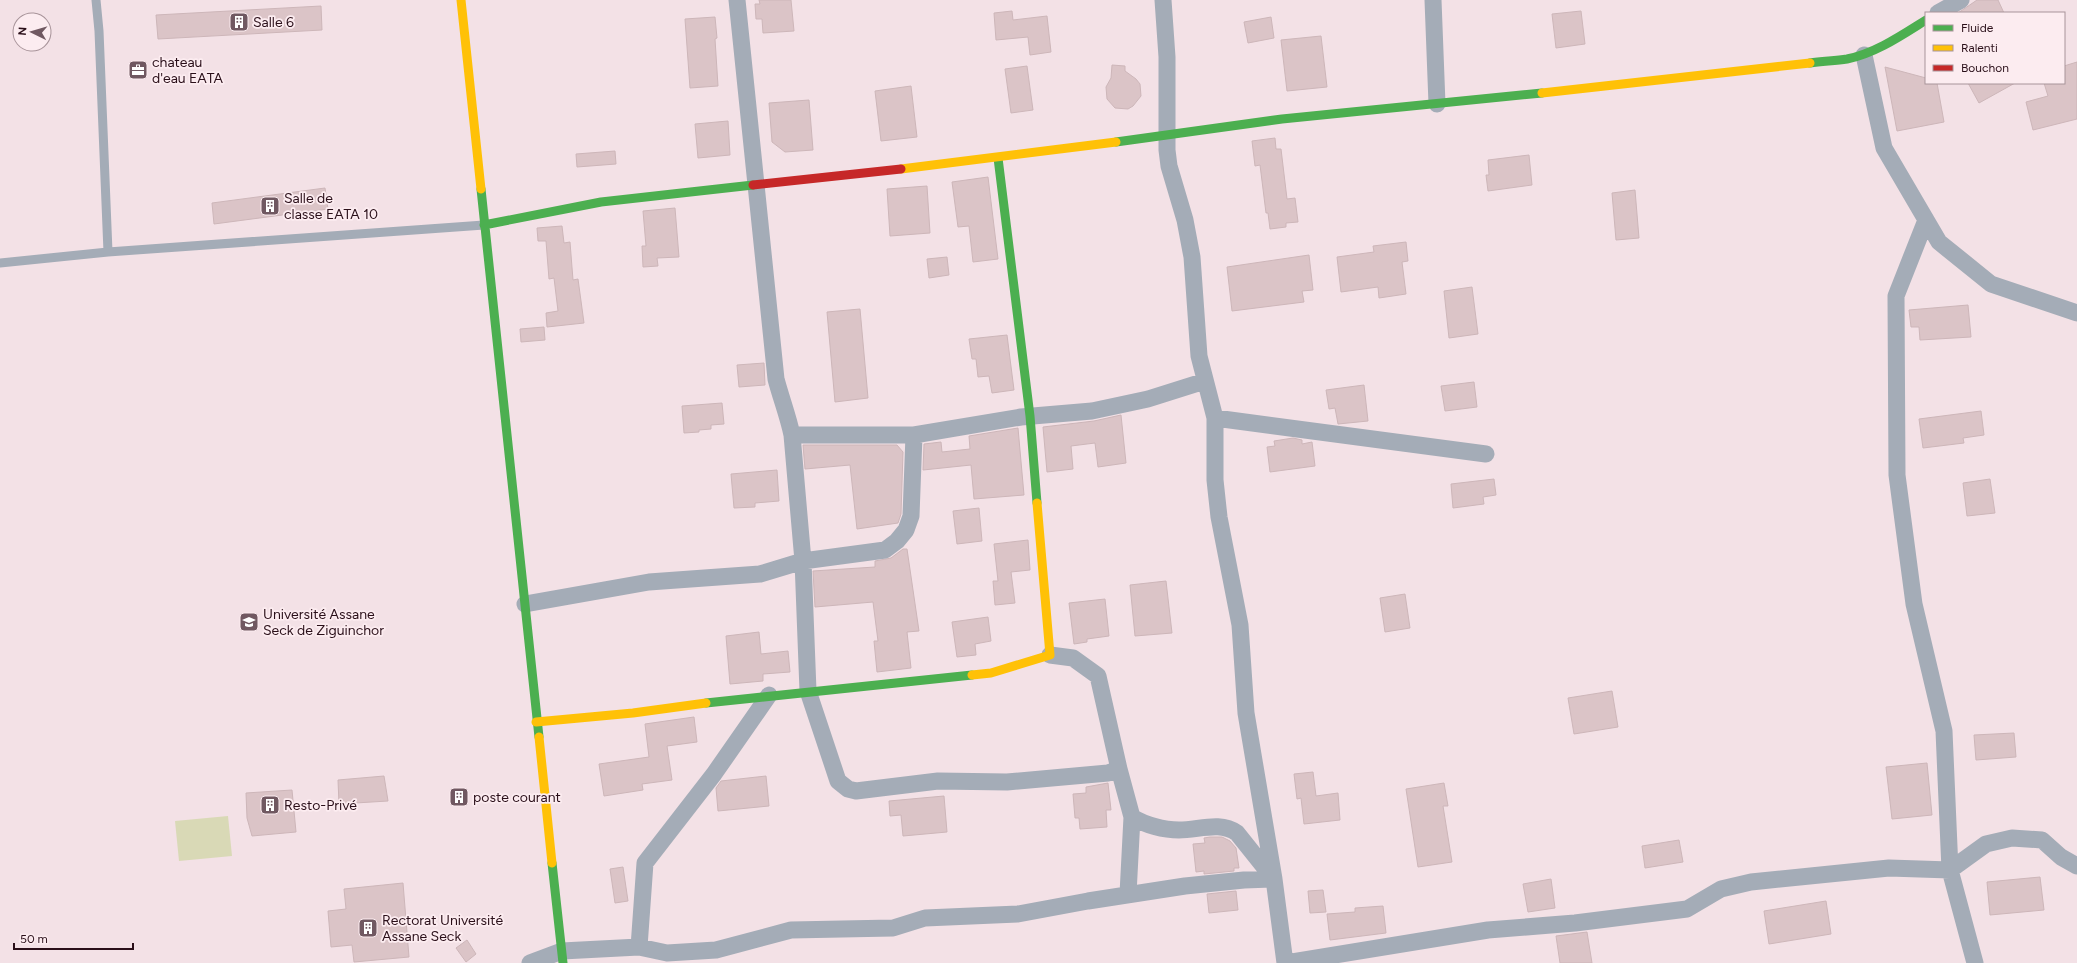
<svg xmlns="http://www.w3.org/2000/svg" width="2077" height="963" font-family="Figtree,sans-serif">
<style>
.green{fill:#d9d9b6}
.building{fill:#dbc4c7;stroke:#cdb6b9}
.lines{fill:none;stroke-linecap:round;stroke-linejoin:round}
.lane{stroke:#a4acb7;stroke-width:9}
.street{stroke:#a4acb7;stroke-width:17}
.fast{stroke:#4caf50;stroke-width:9}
.slow{stroke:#ffc107;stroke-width:9}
.jam{stroke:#c62828;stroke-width:9}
.labels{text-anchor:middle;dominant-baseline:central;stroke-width:3.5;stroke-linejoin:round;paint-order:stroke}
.poi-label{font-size:14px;fill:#2a0f19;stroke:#fcecf0;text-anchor:start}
</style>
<rect width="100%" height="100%" fill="#f3e1e6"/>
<path class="green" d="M228,816L232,856L179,861L175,821Z"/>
<path class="building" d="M759,0H791L794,31L763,33L762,19H756L755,4H760Z
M1977,0H1998L2004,13H1958Z
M321,6L322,30L158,39L156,15Z
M1012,11L1013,20L1047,16L1051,52L1030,55L1028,37L996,40L994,13Z
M1581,11L1585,44L1556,48L1552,14Z
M715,17L717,38L715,39L718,86L690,88L685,19Z
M1271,17L1274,38L1248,43L1244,22Z
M1321,36L1327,87L1287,91L1281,40Z
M2077,62V119L2033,130L2026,102L2048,96L2044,83H2064V66Z
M1112,65L1125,66V71L1136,79L1140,84L1141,96L1133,106L1128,109L1115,108L1107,99L1106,87L1111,78Z
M1027,66L1033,110L1011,113L1005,69Z
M1885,67L1926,78V83H1937L1944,122L1897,131Z
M1968,83H2015L1979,103Z
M911,86L917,137L881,141L875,91Z
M809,100L813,150L785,152L772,142L769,103Z
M728,121L730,155L698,158L695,124Z
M1275,138L1276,149H1281L1287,199L1295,198L1298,222L1286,223V227L1270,229L1268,213H1266L1260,165L1255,166L1252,141Z
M615,151L616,164L577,167L576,154Z
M1529,155L1532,185L1488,191L1486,175H1489L1488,160Z
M988,177L998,259L973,262L969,226L958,227L952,182Z
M927,186L930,233L890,236L887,189Z
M325,188L328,209L214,224L212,203Z
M1635,190L1639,238L1616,240L1612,193Z
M675,208L679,257L657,258L658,266L643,267L642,246H646L643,211Z
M562,226L564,243L570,242L573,280L578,279L584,323L547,327L546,313L558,311L554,278L549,279L546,241H538L537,228Z
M1406,242L1408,261L1402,262L1406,294L1379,298L1378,287L1341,292L1337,257L1374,252L1373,246Z
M1309,255L1313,290L1302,291L1304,302L1232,311L1227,267Z
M947,257L949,275L929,278L927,259Z
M1472,287L1478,334L1449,338L1444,291Z
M1968,305L1971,337L1920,340L1919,327H1911L1909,310Z
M860,309L868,398L835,402L827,312Z
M544,327L545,340L521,342L520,329Z
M1007,335L1014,390L992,393L989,376L978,377L976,359H972L969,339Z
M764,363L765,385L739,387L737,365Z
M1474,382L1477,407L1445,411L1441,386Z
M1364,385L1368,421L1338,424L1335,408L1329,409L1326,390Z
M722,403L724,424L711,425V429L699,430V432L684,433L682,406Z
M1981,411L1984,435L1963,438L1964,443L1923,448L1919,419Z
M1121,415L1126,463L1098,467L1095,443L1071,446L1073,469L1047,472L1043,427L1094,421Z
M1018,428L1024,495L974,499L971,465L923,470L924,444L941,442L942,452L970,449L969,436Z
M1293,438L1302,440V444L1312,442L1315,466L1270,472L1267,447L1275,446L1274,441Z
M803,445H897L903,452L901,514L898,523L857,529L850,465L805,469Z
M777,470L779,501L755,503V507L734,508L731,474Z
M1494,479L1496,495L1483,497L1484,504L1453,508L1451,484Z
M1990,479L1995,513L1967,516L1963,483Z
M979,508L982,541L957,544L953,511Z
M1028,540L1030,570L1011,572L1015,603L995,605L993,581H998L994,544Z
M903,549H907L919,631L907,632L911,668L877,672L874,641H878L873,602L815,607L813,571L875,567V561L891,558Z
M1166,581L1172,633L1135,636L1130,585Z
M1405,594L1410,628L1385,632L1380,598Z
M1105,599L1109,636L1087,639V642L1074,644L1069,603Z
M988,617L991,641L975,644L976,655L957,657L952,622Z
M759,632L761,654L788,651L790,672L763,674V681L730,684L726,636Z
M1612,691L1618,727L1574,734L1568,698Z
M694,717L697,742L667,746L672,780L642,784L643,790L604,796L599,764L649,757L645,724Z
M2014,733L2016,757L1976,760L1974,735Z
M1927,763L1932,815L1892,819L1886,767Z
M1313,772L1316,796L1338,793L1340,820L1304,824L1301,798L1297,799L1294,774Z
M384,776L388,801L339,804L338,780Z
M766,776L769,806L718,811L716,788L721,781Z
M1108,783L1111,810H1106L1107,827L1080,829L1079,818H1075L1073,794L1086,793V787Z
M1444,783L1448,806H1443L1452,862L1418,867L1406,789Z
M292,790L296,832L252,836L247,818L246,793Z
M944,796L947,832L903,836L901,815L890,816L889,801Z
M1210,837H1222L1230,841L1236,848L1239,868H1234V871L1204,874V871L1196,872L1193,844L1205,843L1204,838Z
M1679,840L1683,862L1645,868L1642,846Z
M623,867L628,901L615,903L610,869Z
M2040,877L2044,910L1990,915L1987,882Z
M1551,879L1555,908L1528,912L1523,884Z
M403,883L409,957L354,962L352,945L331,947L328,911L346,909L344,889Z
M1323,890L1326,912L1310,913L1308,891Z
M1236,891L1238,910L1209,913L1207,894Z
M1826,901L1831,934L1769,944L1764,911Z
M1383,906L1386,933L1330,940L1327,914L1355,912V908Z
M1587,932L1592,963H1560L1556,936Z
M467,940L476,954L466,962L456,948Z"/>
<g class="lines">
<path class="lane" d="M96,0L99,31L108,252
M0,263L108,252L484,225"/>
<path class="street" d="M1163,0L1167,57V150L1169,166L1185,220L1192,257L1199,356L1215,418V480L1219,517L1240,625L1246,713L1274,879L1285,963
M1433,0L1437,104
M1938,13L1961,0
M1864,55L1884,148L1939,242L1991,284L2077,313
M1926,220L1896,296L1897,475L1914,604L1944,731L1950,870L1975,963
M1215,418L1486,454
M792,435H914L1021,417L1092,411L1148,399L1205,381
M914,435L911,516L906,530L897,541L885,550L803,561L808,691L838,781L848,789L856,791L938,781L1007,782L1108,773L1119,769L1132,817C1145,825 1164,830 1179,830C1199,830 1220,821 1237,833L1273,878
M525,604L649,582L760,574L803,561L792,435C788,416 781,398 776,379L737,0
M1050,655L1073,658L1098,676L1119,769
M1128,894L1132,817
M639,947L645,863L714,774L769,695
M530,963L562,951L639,947L667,953L716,950L791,930L893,928L925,918L1018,914L1088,901L1185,886L1244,880L1274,879
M1286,963L1488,930L1575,923L1687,909L1721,889L1751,882L1889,868L1950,870L1986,844L2012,838L2042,840L2061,857L2077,866"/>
<path class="fast" d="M1810,63C1822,61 1835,61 1847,59C1876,53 1902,35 1926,20
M1116,142L1282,119L1542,93
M998,158L1030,416L1037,503
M481,189L539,737
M484,225L601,202L753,185
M706,703L972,675
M552,863L563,963"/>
<path class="slow" d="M461,0L481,189
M1542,93L1810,63
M901,169L1116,142
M972,675L991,673L1050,655L1037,503
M536,722L633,713L706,703
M539,737L552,863"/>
<path class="jam" d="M753,185L901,169"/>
</g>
<defs>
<symbol id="building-square" viewBox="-11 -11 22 22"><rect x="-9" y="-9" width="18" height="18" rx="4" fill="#705861" stroke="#fcecf0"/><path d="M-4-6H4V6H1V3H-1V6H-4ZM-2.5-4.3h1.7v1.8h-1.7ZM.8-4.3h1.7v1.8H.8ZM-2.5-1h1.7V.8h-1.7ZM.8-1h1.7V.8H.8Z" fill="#fff"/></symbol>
<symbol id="office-square" viewBox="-11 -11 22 22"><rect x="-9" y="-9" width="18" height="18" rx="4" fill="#705861" stroke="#fcecf0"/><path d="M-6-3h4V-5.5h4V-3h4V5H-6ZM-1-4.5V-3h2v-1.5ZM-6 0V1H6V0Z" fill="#fff"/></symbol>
<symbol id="university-square" viewBox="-11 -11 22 22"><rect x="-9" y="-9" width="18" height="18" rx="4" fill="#705861" stroke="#fcecf0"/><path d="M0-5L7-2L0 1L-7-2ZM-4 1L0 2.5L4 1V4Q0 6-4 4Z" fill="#fff"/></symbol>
</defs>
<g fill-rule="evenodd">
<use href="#building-square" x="228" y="11" width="22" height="22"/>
<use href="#office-square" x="127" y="59" width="22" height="22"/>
<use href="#building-square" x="259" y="195" width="22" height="22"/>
<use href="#university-square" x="238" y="611" width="22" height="22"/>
<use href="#building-square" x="448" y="786" width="22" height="22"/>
<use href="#building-square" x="259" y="794" width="22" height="22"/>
<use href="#building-square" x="357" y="917" width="22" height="22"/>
</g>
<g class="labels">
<g class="poi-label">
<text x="253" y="22">Salle 6</text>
<text x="152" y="62">chateau<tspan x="152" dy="16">d'eau EATA</tspan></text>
<text x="284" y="198">Salle de<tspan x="284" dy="16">classe EATA 10</tspan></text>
<text x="263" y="614">Université Assane<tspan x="263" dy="16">Seck de Ziguinchor</tspan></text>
<text x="473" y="797">poste courant</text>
<text x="284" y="805">Resto-Privé</text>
<text x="382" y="920">Rectorat Université<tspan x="382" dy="16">Assane Seck</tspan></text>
</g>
</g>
<rect x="1925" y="12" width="140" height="72" fill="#fcecf0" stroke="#a8949a"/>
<rect x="1933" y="25" width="20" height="6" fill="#4caf50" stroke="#a8949a"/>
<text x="1961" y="32" font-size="12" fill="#2a0f19">Fluide</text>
<rect x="1933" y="45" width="20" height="6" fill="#ffc107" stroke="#a8949a"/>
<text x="1961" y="52" font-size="12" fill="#2a0f19">Ralenti</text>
<rect x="1933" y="65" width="20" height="6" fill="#c62828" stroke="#a8949a"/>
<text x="1961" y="72" font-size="12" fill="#2a0f19">Bouchon</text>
<g transform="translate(32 32) rotate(275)"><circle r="19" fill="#fcecf0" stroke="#a8949a"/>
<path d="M0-3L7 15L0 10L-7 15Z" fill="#705861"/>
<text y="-6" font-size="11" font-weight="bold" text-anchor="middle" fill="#2a0f19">N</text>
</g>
<path d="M14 943v6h119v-6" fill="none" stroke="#2a0f19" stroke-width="2"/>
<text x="20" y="943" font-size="12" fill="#2a0f19" stroke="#fcecf0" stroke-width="3" paint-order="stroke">50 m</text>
</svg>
